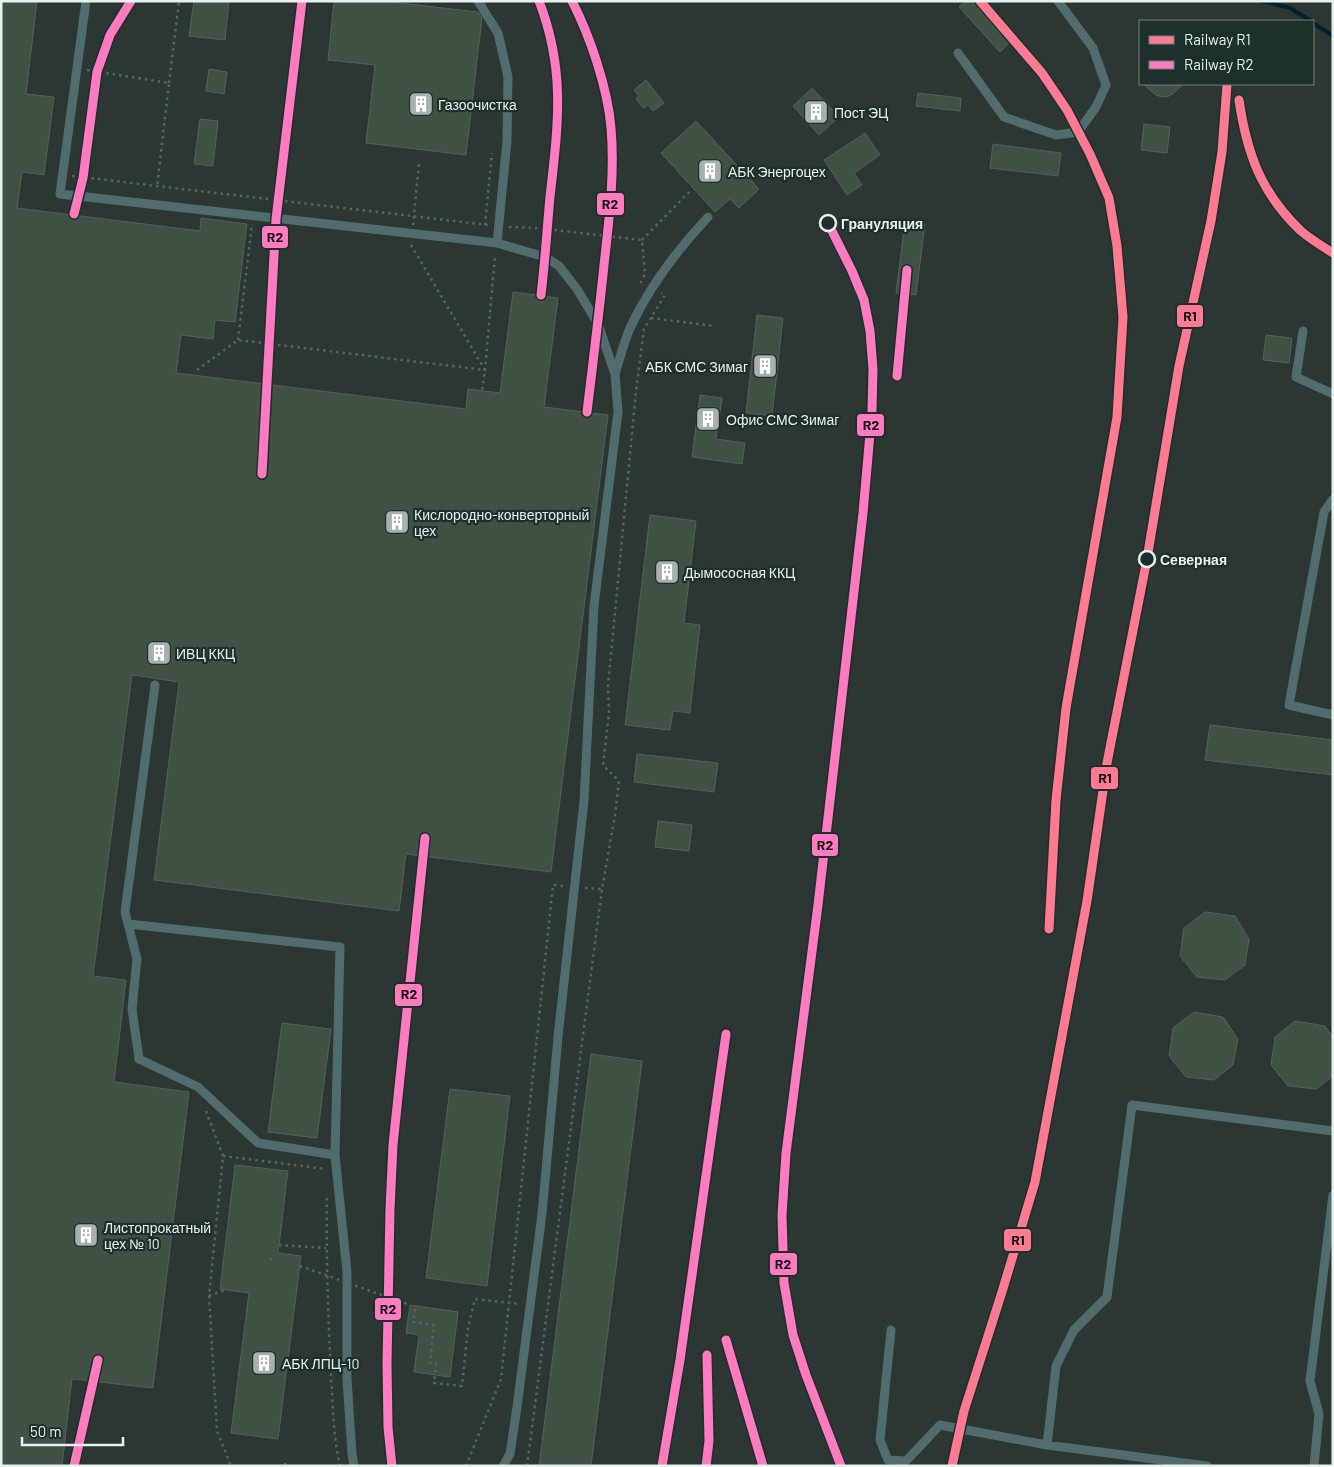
<svg xmlns="http://www.w3.org/2000/svg" width="1334" height="1467" font-family="Barlow,sans-serif">
<style>
.lines{fill:none;stroke-linecap:round;stroke-linejoin:round}
.stream{stroke:#041e2e;stroke-width:4}
.building{fill:#3f5244;stroke:#575f5b}
.path{stroke:#516667;stroke-width:2.5;stroke-dasharray:2.5 4;stroke-linecap:butt}
.lane{stroke:#516c6e;stroke-width:9}
.path-bridge{stroke:#516667;stroke-width:2.5;stroke-dasharray:2.5 4;stroke-linecap:butt}
.rail-1-casing{stroke:#1e302b;stroke-width:12}
.rail-2-casing{stroke:#1e302b;stroke-width:12}
.rail-1{stroke:#fe7a93;stroke-width:9}
.rail-2{stroke:#fe7ac1;stroke-width:9}
.stop-dot{fill:#1e302b;stroke:#e7f2ef;stroke-width:2.5}
.labels{text-anchor:middle;dominant-baseline:central;stroke-width:4.5;stroke-linejoin:round;paint-order:stroke}
.poi-label{font-size:14px;fill:#e7f2ef;stroke:#1e302b;text-anchor:start}
.stop-label{font-size:14px;font-weight:bold;fill:#e7f2ef;stroke:#1e302b;text-anchor:start}
.line-badge{stroke:#1e302b;stroke-width:2}
.pale-badge-label{font-size:14px;text-anchor:middle;font-weight:bold;fill:#111}
</style>
<rect width="100%" height="100%" fill="#2c3633"/>
<g class="lines">
<path class="stream" d="M1262,1L1290,8L1311,21
M1313,23L1333,36"/>
</g>
<path class="building" d="M1,1H37L26,94L54,97L44,175L22,172L17,208L200,231L201,218L247,224L235,322L215,320L213,339L181,335L176,373L466,409L468,389L500,393L513,292L558,298L544,407L608,415L551,872L406,854L399,911L154,880L179,682L132,675L93,976L126,980L114,1082L189,1092L153,1388L72,1379L62,1466H1Z
M194,1H229L225,40L189,36Z
M334,1H383L478,12L482,18L466,155L366,143L375,65L328,60Z
M966,1H971L1009,43L1000,52L959,7Z
M209,69L227,72L224,94L206,91Z
M646,80L664,103L653,111L648,105L643,108L636,99L639,96L634,90Z
M1143,84H1183L1174,93L1169,96L1162,97L1156,95Z
M812,88L839,117L819,135L793,106Z
M918,93L961,98L960,111L916,106Z
M200,119L218,121L213,166L194,164Z
M696,121L759,189L739,208L730,199L715,212L661,153Z
M1144,124L1170,127L1167,153L1141,150Z
M865,133L880,155L854,173L862,185L847,195L824,160Z
M993,144L1061,153L1058,176L990,168Z
M905,222L925,224L916,295L896,293Z
M757,315L783,318L772,416L746,413Z
M1266,335L1292,338L1289,363L1263,360Z
M700,395L722,398L716,439L745,443L742,464L692,457Z
M650,515L696,521L684,623L700,625L690,713L673,711L670,730L625,725Z
M1210,725L1333,740V775L1205,760Z
M637,754L718,763L714,792L634,782Z
M658,821L692,825L689,851L655,847Z
M1205,912L1235,916L1249,939L1245,965L1225,980L1197,977L1180,956L1184,928Z
M1194,1012L1223,1017L1238,1039L1233,1065L1214,1080L1186,1077L1169,1056L1173,1028Z
M1295,1021L1325,1026L1333,1038V1076L1316,1089L1288,1086L1271,1065L1275,1037Z
M282,1023L331,1029L317,1138L268,1132Z
M591,1054L642,1061L591,1466H539Z
M450,1089L510,1096L487,1286L426,1278Z
M235,1165L288,1171L278,1253L301,1256L278,1439L231,1433L249,1293L220,1289Z
M410,1305L458,1312L450,1377L414,1372L419,1335L406,1333Z"/>
<g class="lines">
<path class="path" d="M87,70L169,83L157,187
M169,83L179,1
M72,176L488,225
M413,225L419,164
M485,225L492,153
M509,227L537,228L642,240L645,274L641,282L643,283
M642,240L691,190
M411,245L485,370L482,391
M651,318L714,326
M238,340L252,225
M197,370L238,340L485,370L495,255
M585,888L602,889L615,815L619,781L603,765L609,713L608,686L636,391L644,329L665,295L661,293
M206,1111L223,1156L209,1296L217,1431L231,1466
M223,1156L326,1169
M327,1198C326,1257 328,1315 331,1374C333,1405 333,1436 340,1466
M279,1245L326,1248
M271,1258V1263
M209,1296L225,1290
M415,1309L413,1322L434,1325L430,1363L436,1364L434,1383L462,1386L468,1328L475,1299L520,1304
M285,1463V1466
M466,1466L501,1379L553,885L564,886
M527,1466L602,889"/>
<path class="lane" d="M86,1L60,194L497,243L507,141L508,77L498,33L478,1
M958,53L1004,117L1056,135L1078,132L1096,107L1106,85L1093,48L1058,1
M497,243L545,257L559,266L577,289L598,324L615,374L618,412L594,606L584,801L558,1037L542,1214L517,1407L510,1454L503,1466
M1303,331L1296,377L1333,394
M615,374C620,358 624,341 631,326C650,286 678,249 708,217
M1333,499L1324,512L1289,705L1333,715
M155,685L125,912L137,959L132,1009L139,1059L198,1087L258,1143L335,1155L347,1272V1379L352,1454L354,1466
M128,924L340,947L335,1155
M891,1330L880,1440L888,1460L906,1461L940,1425L1047,1445L1207,1466
M1047,1445L1056,1366L1074,1330L1107,1297L1132,1105L1333,1131
M1314,1466L1319,1414L1310,1381L1333,1195"/>
<path class="path-bridge" d="M300,1266L410,1305"/>
<defs>
<path id="rail-1" d="M980,1L1042,73L1067,110L1090,154L1109,198L1117,246L1123,317L1117,417L1066,708L1056,800L1049,929
M1239,100C1247,154 1261,193 1301,231C1310,239 1322,246 1333,253
M952,1466L964,1411L1002,1292L1035,1182L1087,901L1107,763L1147,559L1179,366L1211,221L1222,152L1227,84"/>
<path id="rail-2" d="M539,1C566,71 558,125 550,197C547,229 545,262 541,295
M572,1C590,36 608,89 611,128C615,173 609,220 604,265C599,314 593,363 587,412
M74,214L83,178L97,72L110,35L131,1
M828,223L852,271L864,300L870,331L873,369L872,411L863,513L818,905L786,1153L782,1215L784,1283L793,1335L806,1375L841,1466
M897,376L907,270
M262,474L276,219L302,1
M726,1340L763,1466
M74,1466L98,1360
M392,1466L388,1427L387,1364L390,1209L393,1145L425,838
M662,1466L680,1360L726,1034
M706,1466L709,1441L707,1355"/>
</defs>
<use href="#rail-1" class="rail-1-casing"/>
<use href="#rail-2" class="rail-2-casing"/>
<use href="#rail-1" class="rail-1"/>
<use href="#rail-2" class="rail-2"/>
</g>
<defs>
<symbol id="building-square" viewBox="-11 -11 22 22"><rect x="-9" y="-9" width="18" height="18" rx="4" fill="#a6b0ad" stroke="#1e302b"/><path d="M-4-6H4V6H1V3H-1V6H-4ZM-2.5-4.3h1.7v1.8h-1.7ZM.8-4.3h1.7v1.8H.8ZM-2.5-1h1.7V.8h-1.7ZM.8-1h1.7V.8H.8Z" fill="#fff"/></symbol>
</defs>
<g fill-rule="evenodd">
<use href="#building-square" x="407" y="90" width="28" height="28"/>
<use href="#building-square" x="802" y="98" width="28" height="28"/>
<use href="#building-square" x="696" y="157" width="28" height="28"/>
<use href="#building-square" x="751" y="352" width="28" height="28"/>
<use href="#building-square" x="694" y="405" width="28" height="28"/>
<use href="#building-square" x="383" y="508" width="28" height="28"/>
<use href="#building-square" x="653" y="558" width="28" height="28"/>
<use href="#building-square" x="145" y="639" width="28" height="28"/>
<use href="#building-square" x="72" y="1221" width="28" height="28"/>
<use href="#building-square" x="250" y="1349" width="28" height="28"/>
</g>
<g class="stop-dot">
<circle cx="828" cy="223" r="8"/>
<circle cx="1147" cy="559" r="8"/>
</g>
<g class="labels">
<g class="poi-label">
<text x="438" y="104">Газоочистка</text>
<text x="834" y="112">Пост ЭЦ</text>
<text x="728" y="171">АБК Энергоцех</text>
<text x="748" y="366" text-anchor="end">АБК СМС Зимаг</text>
<text x="726" y="419">Офис СМС Зимаг</text>
<text x="414" y="514">Кислородно-конверторный<tspan x="414" dy="16">цех</tspan></text>
<text x="684" y="572">Дымососная ККЦ</text>
<text x="176" y="653">ИВЦ ККЦ</text>
<text x="104" y="1227">Листопрокатный<tspan x="104" dy="16">цех № 10</tspan></text>
<text x="282" y="1363">АБК ЛПЦ-10</text>
</g>
<g class="stop-label">
<text x="841" y="223">Грануляция</text>
<text x="1160" y="559">Северная</text>
</g>
</g>
<g class="line-badge">
<rect x="596" y="192" width="29" height="24" rx="5" fill="#fe7ac1"/>
<rect x="261" y="225" width="28" height="24" rx="5" fill="#fe7ac1"/>
<rect x="1176" y="304" width="28" height="24" rx="5" fill="#fe7a93"/>
<rect x="856" y="413" width="29" height="24" rx="5" fill="#fe7ac1"/>
<rect x="1090" y="766" width="29" height="24" rx="5" fill="#fe7a93"/>
<rect x="811" y="833" width="28" height="24" rx="5" fill="#fe7ac1"/>
<rect x="394" y="983" width="29" height="24" rx="5" fill="#fe7ac1"/>
<rect x="1003" y="1228" width="29" height="24" rx="5" fill="#fe7a93"/>
<rect x="769" y="1252" width="29" height="24" rx="5" fill="#fe7ac1"/>
<rect x="374" y="1297" width="28" height="24" rx="5" fill="#fe7ac1"/>
</g>
<g class="pale-badge-label">
<text x="610" y="209">R2</text>
<text x="275" y="242">R2</text>
<text x="1190" y="321">R1</text>
<text x="871" y="430">R2</text>
<text x="1105" y="783">R1</text>
<text x="825" y="850">R2</text>
<text x="409" y="999">R2</text>
<text x="1018" y="1245">R1</text>
<text x="783" y="1269">R2</text>
<text x="388" y="1314">R2</text>
</g>
<rect width="1334" height="1467" fill="none" stroke="#e7f2ef" stroke-width="5"/>
<rect x="1139" y="20" width="175" height="65" fill="#1e302b" stroke="#6e7e79"/>
<rect x="1149" y="36" width="25" height="8" fill="#fe7a93" stroke="#6e7e79"/>
<text x="1184" y="45" font-size="15" fill="#e7f2ef">Railway R1</text>
<rect x="1149" y="61" width="25" height="8" fill="#fe7ac1" stroke="#6e7e79"/>
<text x="1184" y="70" font-size="15" fill="#e7f2ef">Railway R2</text>
<path d="M22 1437v8h101v-8" fill="none" stroke="#e7f2ef" stroke-width="2.5"/>
<text x="30" y="1437" font-size="15" fill="#e7f2ef" stroke="#1e302b" stroke-width="4" paint-order="stroke">50 m</text>
</svg>
